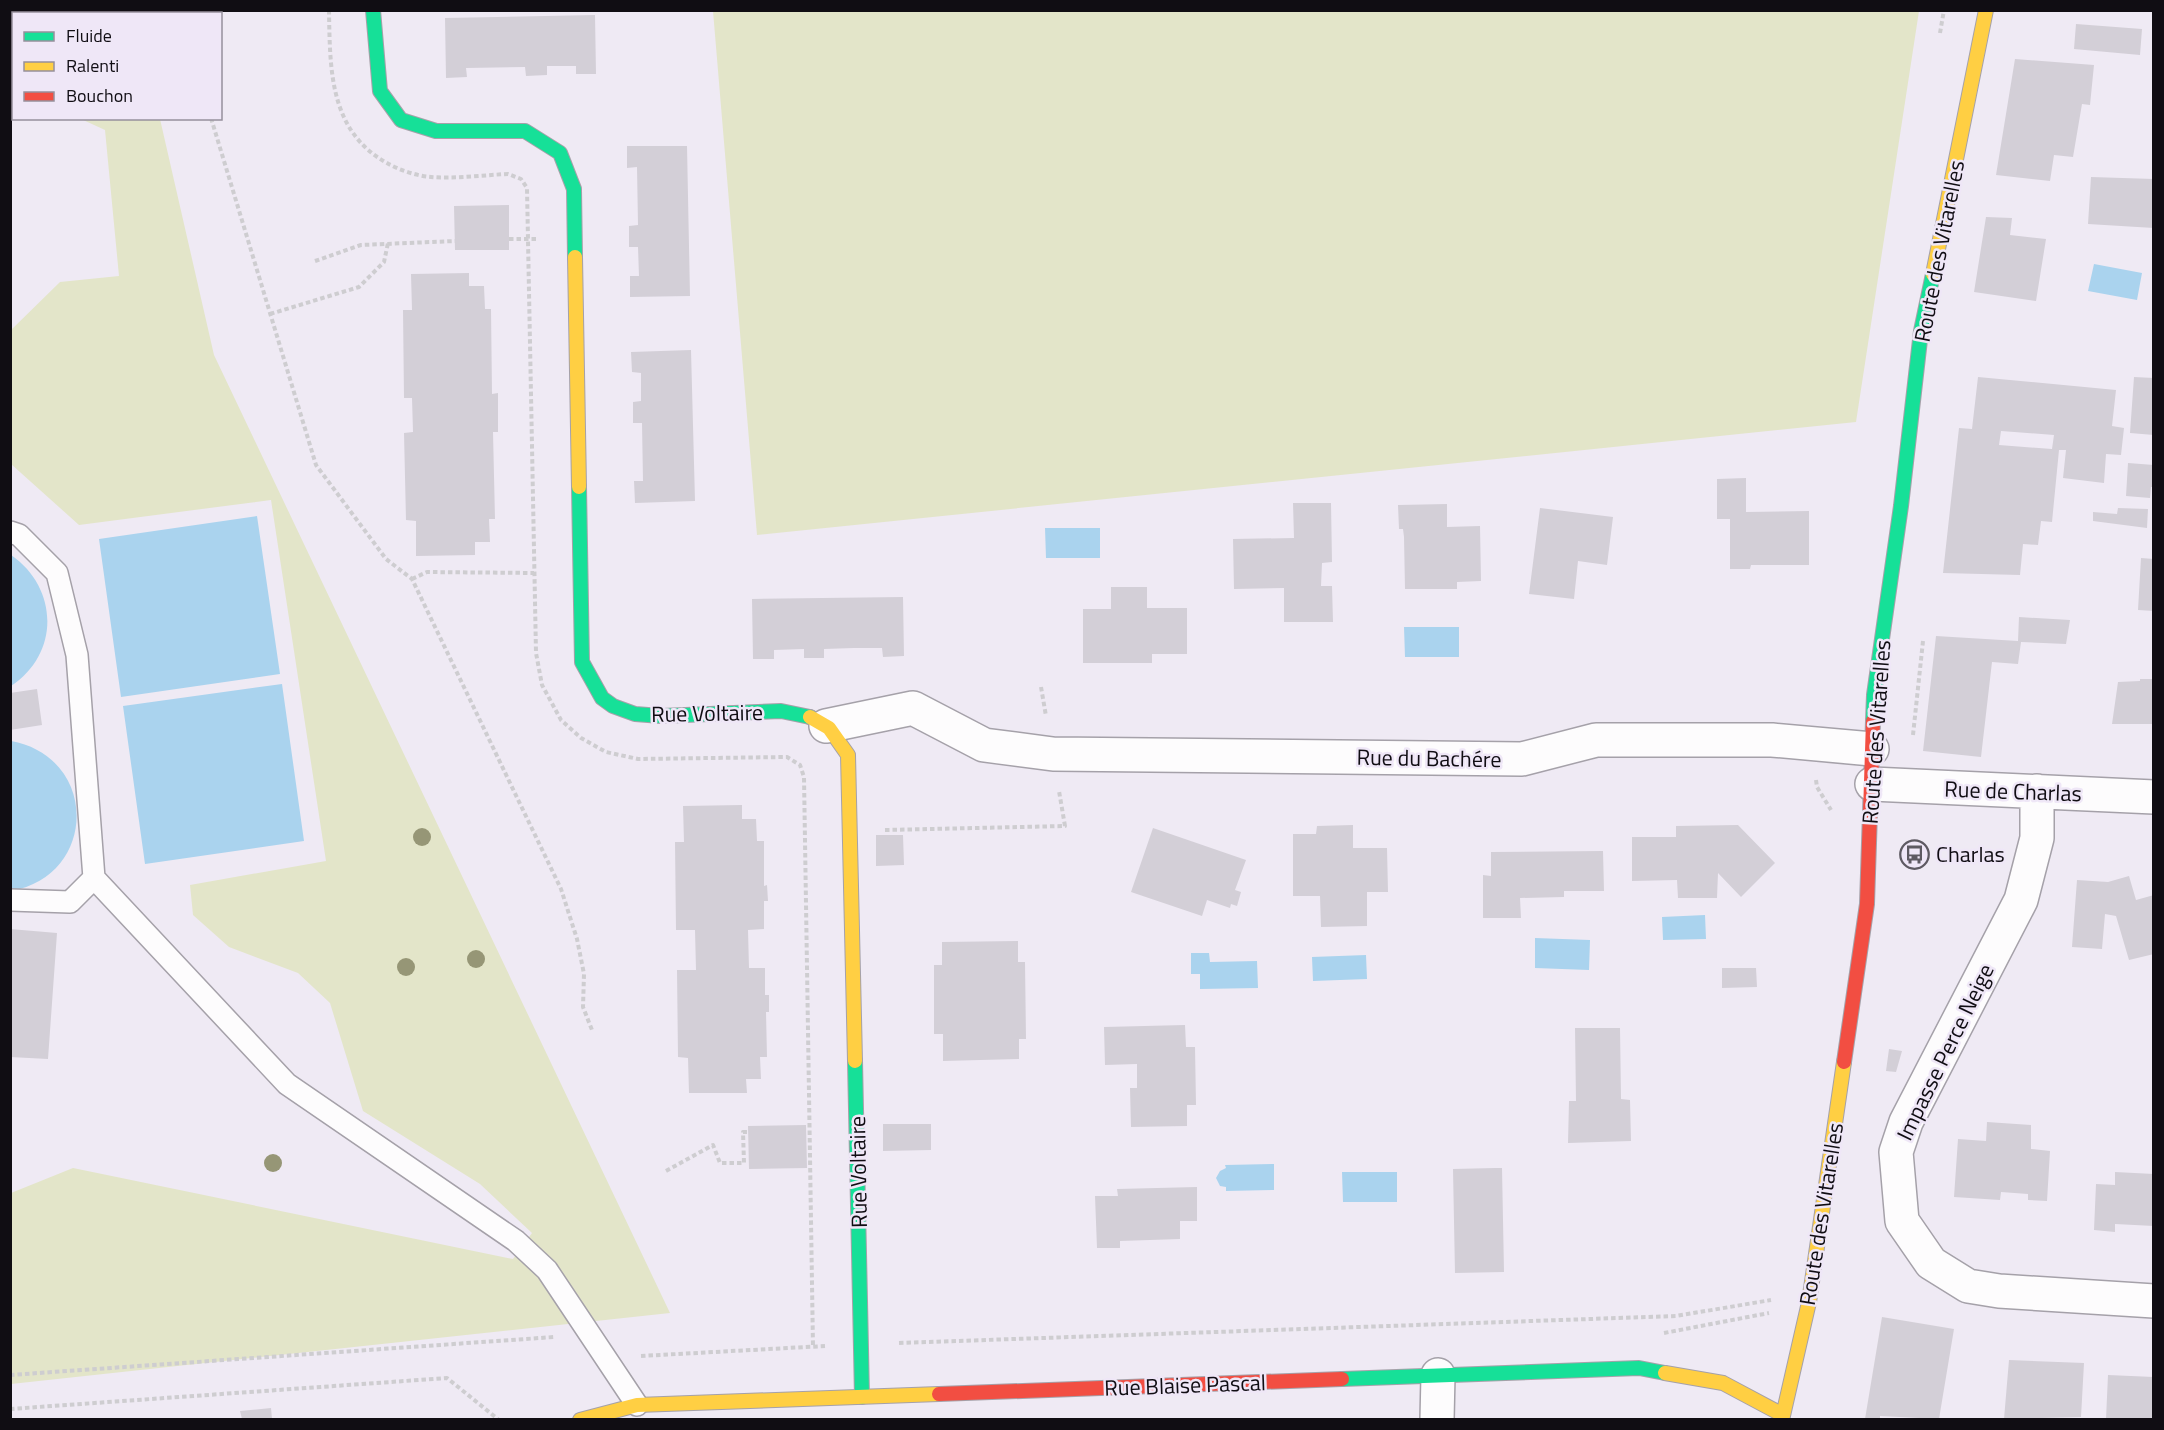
<svg xmlns="http://www.w3.org/2000/svg" width="2164" height="1430" font-family="'Titillium Web',sans-serif">
<style>
.green{fill:#e3e5c9}
.water{fill:#aad3ee}
.building{fill:#d3cfd7;fill-rule:evenodd}
.lines{fill:none;stroke-linecap:round;stroke-linejoin:round}
.lane-casing{stroke:#a5a1a9;stroke-width:24}
.street-casing{stroke:#a5a1a9;stroke-width:36}
.fast-casing{stroke:#a5a1a9;stroke-width:16}
.slow-casing{stroke:#a5a1a9;stroke-width:16}
.jam-casing{stroke:#a5a1a9;stroke-width:16}
.path{stroke:#cecdd0;stroke-width:4;stroke-dasharray:4.5 3;stroke-linecap:butt}
.lane{stroke:#fdfcfd;stroke-width:21}
.street{stroke:#fdfcfd;stroke-width:33}
.fast{stroke:#16e098;stroke-width:14}
.slow{stroke:#ffcf43;stroke-width:14}
.jam{stroke:#f24e42;stroke-width:14}
.tree{fill:#969676}
.labels{text-anchor:middle;dominant-baseline:central;stroke-width:5;stroke-linejoin:round;paint-order:stroke}
.street-label{font-size:22px;fill:#100d13;stroke:#efe7f7}
.poi-label{font-size:22px;fill:#100d13;stroke:#efe7f7;text-anchor:start}
</style>
<rect width="100%" height="100%" fill="#efeaf4"/>
<path class="green" d="M11,10H135V13L14,14L13,88L10,86Z
M713,11H1919L1856,422L757,535Z
M81,119H160L214,355L670,1313L11,1384V1193L73,1168L513,1259L532,1233L480,1184L363,1111L330,1003L298,973L229,947L193,915L190,885L326,861L271,500L79,525L11,464V330L60,282L119,276L105,130Z"/>
<path class="water" d="M2094,264L2142,273L2137,300L2088,291Z
M257,516L280,674L121,697L99,539Z
M1045,528H1100V558H1046Z
M11,555C59,588 60,654 11,686Z
M1404,627H1459V657H1405Z
M282,684L304,841L145,864L123,706Z
M11,741C99,757 98,876 11,891Z
M1705,915L1706,939L1663,940L1662,917Z
M1535,938L1590,940L1589,970L1535,968Z
M1191,953H1209L1210,962L1257,961L1258,988L1200,989V974H1191Z
M1366,955L1367,979L1313,981L1312,957Z
M1274,1164V1190L1226,1191V1187L1220,1186L1216,1178L1220,1171L1226,1168L1225,1165Z
M1342,1172H1397V1202H1343Z"/>
<path class="building" d="M595,15L596,74H576V66H547V75L526,76L525,67L466,68L467,77L446,78L445,18Z
M2076,24L2142,29L2140,55L2074,49Z
M2015,59L2094,65L2090,105L2082,104L2073,157L2054,155L2050,181L1996,175Z
M627,146H687L690,296L630,297V276H639L638,247H629V226L638,225L637,167L627,168Z
M2091,177L2154,179V228L2088,224Z
M509,205V250H455L454,206Z
M1986,217L2012,218L2010,235L2046,239L2036,301L1974,292Z
M469,273V286H484L485,309H491L492,394L498,393V432H493L495,519H489L490,542H475V555L416,556V521L406,520L404,433L413,432L412,398H404L403,310H412L411,274Z
M691,350L695,501L635,503L634,481H643L642,423H633V402L641,401V373L632,372L631,352Z
M1978,377L2116,390L2112,426L2124,428L2121,455L2106,454L2104,483L2063,478L2066,450H2059L2052,522L2041,521L2038,545L2023,544L2020,575L1943,573L1959,428L1972,429ZM2001,431L2054,435L2052,449L1999,445Z
M2134,377L2154,378V435L2130,433Z
M2128,463L2154,465V487H2151L2150,498L2126,496Z
M1746,478V512L1809,511V565H1751L1750,569H1730V519H1717V479Z
M1293,503H1331L1332,562L1322,563L1321,586H1332L1333,622H1284V588L1234,589L1233,539L1294,538Z
M1447,504V527L1480,526L1481,581L1457,582V589H1405L1404,537L1403,529H1399L1398,505Z
M1540,508L1613,517L1607,565L1578,561L1574,599L1529,594Z
M2118,508L2148,509L2147,528L2093,521V512L2117,514Z
M2141,558L2154,559V611L2138,610Z
M1111,587H1147V608H1187V654H1152V663H1083V609H1111Z
M903,597L904,656L883,657L882,648H854L824,649V658H804V649L774,650V659H753L752,599Z
M2019,617L2070,620L2066,644L2021,642L2018,664L1992,662L1981,757L1923,751L1936,636L2018,641Z
M2140,679H2154V724H2112L2118,682L2140,681Z
M37,689L42,725L10,730V693Z
M742,805V819H756L757,841H764V886L767,885L768,901H764V929L748,930L749,968H765V995H769V1012H766L767,1057H760L761,1079H746L747,1093H689L688,1058L678,1057L677,970H696L695,930H676L675,842H684L683,806Z
M1353,825V848H1387L1388,892H1367V926L1321,927L1320,896H1293V834H1316L1317,826Z
M1738,825L1775,863L1741,897L1718,873L1717,898H1678L1677,880L1632,881V837H1676V826Z
M1153,828L1246,860L1235,890L1241,892L1237,906L1231,904L1230,908L1207,900L1202,916L1131,892Z
M876,835H903L904,865L876,866Z
M1603,851L1604,891H1564V897L1520,898L1521,918H1483V875L1491,876V852Z
M2129,876L2136,900L2154,895V954L2129,960L2116,916L2105,914L2102,949L2072,947L2077,880L2108,882Z
M10,929L57,933L48,1059L10,1057Z
M1018,941V962H1025L1026,1039H1019V1059L943,1061V1034H934V965H942V942Z
M1722,968H1756L1757,987L1722,988Z
M1185,1025L1186,1047H1195L1196,1105H1187V1126L1131,1127L1130,1088H1137V1064L1105,1065L1104,1027Z
M1575,1028H1620L1621,1099L1630,1100L1631,1141L1568,1143L1569,1101H1576Z
M1889,1049L1902,1051L1896,1072L1886,1071Z
M1987,1122L2031,1125V1149L2050,1151L2047,1201L2028,1200V1194L2001,1192L2000,1200L1954,1197L1958,1139L1986,1141Z
M883,1124H931V1150L883,1151Z
M806,1125L807,1168L749,1169L748,1126Z
M1495,1168H1502L1504,1272L1455,1273L1453,1169Z
M2115,1172L2154,1174V1226L2115,1224V1232L2094,1230L2096,1184L2115,1185Z
M1197,1187V1221H1180V1239L1120,1241V1248H1097L1095,1196H1118L1117,1189Z
M1882,1317L1954,1329L1939,1419L1880,1416V1419H1865Z
M2009,1360L2084,1363L2081,1417L2004,1419Z
M2108,1375L2154,1377V1419H2106Z
M271,1408L272,1419H242L240,1411Z"/>
<g class="lines">
<defs>
<path id="lane" d="M10,532L19,535L57,573L77,655L94,878L287,1084L516,1241L547,1270L637,1405
M10,900L70,902L94,878"/>
<path id="street" d="M826,726L913,708L984,745L1053,754L1522,759L1596,740H1772L1872,749
M1872,784L2154,797
M2037,791V838L2021,900L1906,1122L1896,1152L1902,1221L1931,1263L1968,1286L1999,1291L2154,1301
M1437,1420L1438,1375"/>
<path id="fast" d="M373,10L380,91L401,120L436,131H525L560,153L574,189L575,257
M579,487L582,662L602,698L613,706L635,714L661,716L781,711L810,717
M1873,721L1874,695L1901,506L1921,331L1933,274
M855,1061L862,1397
M1342,1379L1639,1368L1665,1373"/>
<path id="slow" d="M575,257L579,487
M1933,274L1986,10
M810,717L829,728L848,755L855,1061
M1665,1373L1723,1383L1783,1415
M580,1420L637,1405L939,1394
M1782,1420L1809,1302L1844,1062"/>
<path id="jam" d="M1844,1062L1867,904L1873,721
M939,1394L1342,1379"/>
</defs>
<use href="#lane" class="lane-casing"/>
<use href="#street" class="street-casing"/>
<use href="#fast" class="fast-casing"/>
<use href="#slow" class="slow-casing"/>
<use href="#jam" class="jam-casing"/>
<path class="path" d="M158,10L159,14
M329,10C330,69 329,131 387,163C399,170 417,176 431,177C456,179 483,175 508,174L521,179L527,188L536,653L542,685L561,720L581,738L606,752L638,759L787,757L800,765L804,777L813,1347
M1940,33L1944,10
M211,118L316,465L386,559L412,579L561,889L577,939L584,974L583,1007L592,1030
M509,239H538
M315,261L361,245L455,241
M270,314L359,287L384,262L388,243
M412,579L427,572L534,573
M1041,687L1046,716
M1913,735L1923,641
M1816,780L1817,787L1831,810
M885,830L1065,826L1059,791
M666,1171L713,1145L720,1163H744L743,1132H748
M1664,1333L1769,1313
M899,1343L1676,1316L1771,1300
M641,1356L825,1346
M10,1375L554,1337
M10,1409L447,1378L499,1420"/>
<use href="#lane" class="lane"/>
<use href="#street" class="street"/>
<use href="#fast" class="fast"/>
<use href="#slow" class="slow"/>
<use href="#jam" class="jam"/>
</g>
<g class="tree">
<circle cx="422" cy="837" r="9"/>
<circle cx="476" cy="959" r="9"/>
<circle cx="406" cy="967" r="9"/>
<circle cx="273" cy="1163" r="9"/>
</g>
<defs>
<symbol id="bus-ring" viewBox="-11 -11 22 22"><circle r="9.5" fill="#efe7f7" stroke="#5e5a62" stroke-width="1.5"/><path d="M-5-6H5V4H4V6H2V4H-2V6H-4V4H-5ZM-3.5-4V0h7V-4ZM-3.5 1.2v1.5H-2V1.2ZM2 1.2v1.5H3.5V1.2Z" fill="#5e5a62"/></symbol>
</defs>
<g fill-rule="evenodd">
<use href="#bus-ring" x="1898" y="838" width="33" height="33"/>
</g>
<g class="labels">
<g class="street-label">
<text transform="translate(1939 251) rotate(-79)">Route des Vitarelles</text>
<text transform="translate(707 713) rotate(-1)">Rue Voltaire</text>
<text transform="translate(1876 732) rotate(-86)">Route des Vitarelles</text>
<text transform="translate(1429 758) rotate(1)">Rue du Bachére</text>
<text transform="translate(2013 791) rotate(2)">Rue de Charlas</text>
<text transform="translate(1945 1052) rotate(-64)">Impasse Perce Neige</text>
<text transform="translate(858 1172) rotate(-91)">Rue Voltaire</text>
<text transform="translate(1821 1214) rotate(-81)">Route des Vitarelles</text>
<text transform="translate(1185 1385) rotate(-2)">Rue Blaise Pascal</text>
</g>
<g class="poi-label">
<text x="1936" y="854">Charlas</text>
</g>
</g>
<rect width="2164" height="1430" fill="none" stroke="#100d13" stroke-width="24"/>
<rect x="12" y="12" width="210" height="108" fill="#efe7f7" stroke="#96909c" stroke-width="1.5"/>
<rect x="24" y="32" width="30" height="9" fill="#16e098" stroke="#96909c" stroke-width="1.5"/>
<text x="66" y="42" font-size="18" fill="#100d13">Fluide</text>
<rect x="24" y="62" width="30" height="9" fill="#ffcf43" stroke="#96909c" stroke-width="1.5"/>
<text x="66" y="72" font-size="18" fill="#100d13">Ralenti</text>
<rect x="24" y="92" width="30" height="9" fill="#f24e42" stroke="#96909c" stroke-width="1.5"/>
<text x="66" y="102" font-size="18" fill="#100d13">Bouchon</text>
</svg>
